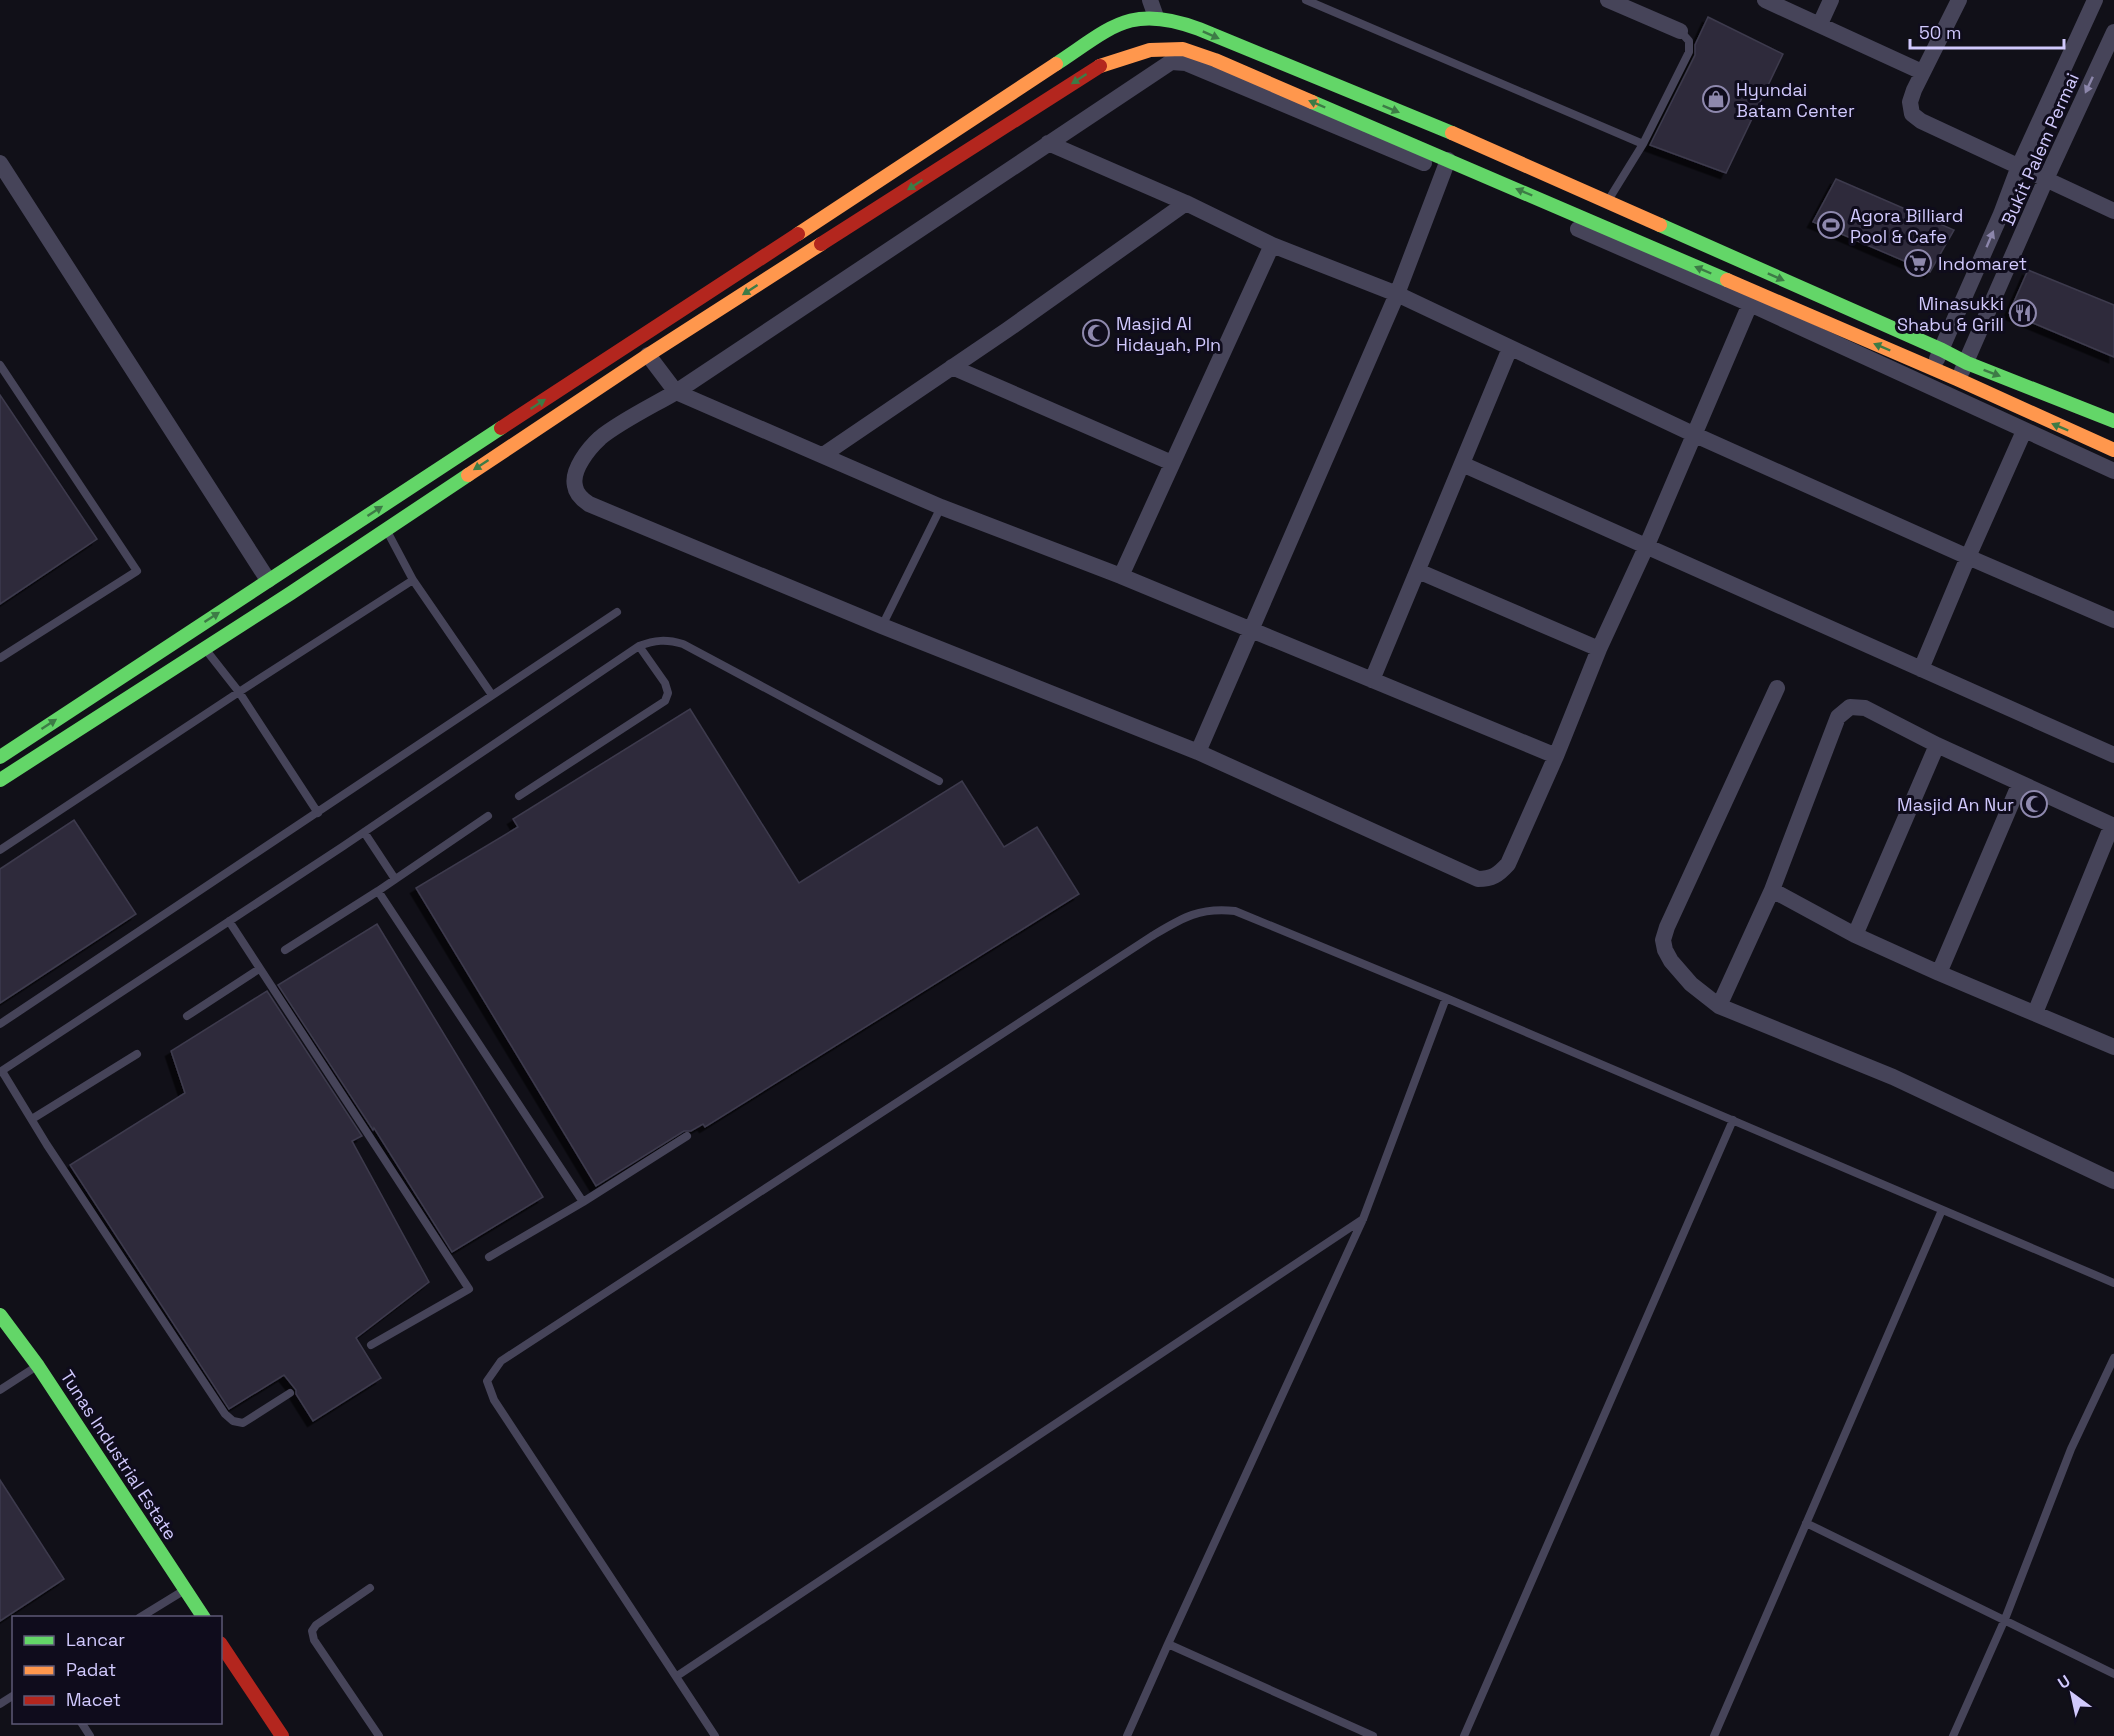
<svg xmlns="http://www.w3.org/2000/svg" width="2114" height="1736" font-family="'Space Grotesk',sans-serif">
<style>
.building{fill:#2f2c3b;stroke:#3d3a4d;stroke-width:1.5;filter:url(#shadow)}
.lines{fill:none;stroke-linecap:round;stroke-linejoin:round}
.lane{stroke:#464459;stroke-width:8}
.street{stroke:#464459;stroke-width:16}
.fast{stroke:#63d668;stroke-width:14}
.slow{stroke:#ff974d;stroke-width:14}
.jam{stroke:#b3261e;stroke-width:14}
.oneway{fill:#3d7b46}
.oneway2{fill:#8c86ab}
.labels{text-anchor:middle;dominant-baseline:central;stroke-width:6;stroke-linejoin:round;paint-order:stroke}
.poi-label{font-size:18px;fill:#d1c9fd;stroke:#0f0c1c;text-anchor:start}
.street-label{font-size:18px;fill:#d1c9fd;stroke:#0f0c1c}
</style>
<defs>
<filter id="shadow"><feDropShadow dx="-5.5" dy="5.5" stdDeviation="0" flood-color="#0009"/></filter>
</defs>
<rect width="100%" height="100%" fill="#111018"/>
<path class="building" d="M1708,17L1783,54L1726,173L1650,145L1695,55V45Z
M1836,179L1954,230L1930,272L1813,222Z
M2028,270L2114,305V357L2009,313Z
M0,395L97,539L0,604Z
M690,709L799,883L962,781L1004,847L1037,827L1079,894L705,1127L703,1124L691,1131H684L596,1186L416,888L518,827L513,819Z
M74,820L136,914L0,1003V869Z
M377,924L543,1197L452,1252L374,1128L373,1130L278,985Z
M267,991L362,1136L352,1141L429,1282L356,1338L381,1378L313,1421L296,1394V1390L284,1375L229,1409L70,1165L185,1093L171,1051Z
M0,1480L64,1579L0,1621Z"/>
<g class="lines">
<path class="lane" d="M1306,0L1643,144
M1609,199L1643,144L1689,52V41L1680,31
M0,365L137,571L0,658
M387,531L413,580L492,695
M882,626L941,507
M206,650L239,692L318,813
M519,796L665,701L668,693L665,683L639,646
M364,832L395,879
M0,850L239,692L413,580
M378,891L488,816
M229,921L469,1289L371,1345
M285,950L378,891L583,1202
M187,1016L259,969
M0,1024L617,612
M2,1071L47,1145L225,1414L233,1421L243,1423L290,1393
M0,1072L342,847L639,646C655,640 666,639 683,644L939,781
M32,1119L137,1054
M489,1257L583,1202L687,1136
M0,1390L37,1366
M1806,1523L2114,1674
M370,1588L316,1625L312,1631L314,1640L379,1736
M139,1618L183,1591
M1168,1644L1363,1219L1446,998
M677,1676L1363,1219
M0,1704L14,1695
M81,1722L90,1736
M715,1736L494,1400L487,1381L501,1361L1152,936C1182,918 1199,907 1235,911L1446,998L2114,1283
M1127,1736L1168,1644L1373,1736
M1464,1736L1733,1120
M1714,1736L1942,1210
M1953,1736L2005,1619L2071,1449L2114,1358"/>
<path class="street" d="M1150,0L1156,17
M1608,0L1680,31
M1765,0L1922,72
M1959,0L1914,90L1910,102L1912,114L1921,121L2114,211
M1820,24L1831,0
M1048,143L1186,203L1272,245L1397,294L1693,434L1968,557L2114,620
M0,163L268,580
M1424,163L1186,63L1171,62L676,392C654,405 619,422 600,438C589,448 571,470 575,486C576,494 583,500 589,504L882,626L1198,752L1478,879C1492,879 1498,875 1508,864L1556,756L1599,649L1647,545L1750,304
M1578,229L1750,304L2114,471
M648,355L676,392L941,507L1121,576L1556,756
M1937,359L2001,214L2019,166L2095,0
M952,367L1172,463
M1962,371L2046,179L2114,32
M823,455L1007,330L1186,203
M1462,464L2114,755
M1418,571L1599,649
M1121,576L1272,245
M1921,669L1968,557L2024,431
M1372,680L1510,348
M1777,688L1667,927L1663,940L1665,950L1671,961L1691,984L1719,1006L1893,1077L2114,1181
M1198,752L1397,294L1448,160
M1772,890L1855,935L1939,973L2114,1047
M1855,935L1937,745
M1939,973L2020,783
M1719,1006L1772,890L1838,717L1850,707L1865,708L1937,745L2114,826
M2035,1013L2112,825"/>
<path class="fast" d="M1056,64C1111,28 1130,3 1199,29L1452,133
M1312,102L1727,280
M1660,225L1942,350L1967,363L2114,421
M0,757L501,428
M0,780L291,593L468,475
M0,1315L38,1366L204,1618"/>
<path class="slow" d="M1100,66L1150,50L1183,49L1215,60L1312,102
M1452,133L1660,225
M798,234L1056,64
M1727,280L1957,379L2114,450
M468,475L648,355L821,244"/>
<path class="jam" d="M821,244L1100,66
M501,428L798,234
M220,1643L282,1736"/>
</g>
<defs><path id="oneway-solid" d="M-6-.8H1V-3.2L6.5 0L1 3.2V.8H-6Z" transform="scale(1.5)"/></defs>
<g class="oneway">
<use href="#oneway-solid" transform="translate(1211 35) rotate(24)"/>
<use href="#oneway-solid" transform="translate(1079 79) rotate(147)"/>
<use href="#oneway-solid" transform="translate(1317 104) rotate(-157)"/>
<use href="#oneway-solid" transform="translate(1391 109) rotate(22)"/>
<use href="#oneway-solid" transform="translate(915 185) rotate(147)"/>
<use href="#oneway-solid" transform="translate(1524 192) rotate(-157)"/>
<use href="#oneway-solid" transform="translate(1703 270) rotate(-157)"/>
<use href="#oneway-solid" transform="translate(1776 277) rotate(24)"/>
<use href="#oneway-solid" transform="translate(750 290) rotate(147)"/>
<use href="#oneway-solid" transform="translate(1882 347) rotate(-157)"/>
<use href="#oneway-solid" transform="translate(1992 373) rotate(21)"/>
<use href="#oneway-solid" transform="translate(538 404) rotate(-33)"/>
<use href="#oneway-solid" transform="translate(2060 427) rotate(-157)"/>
<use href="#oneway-solid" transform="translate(481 465) rotate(147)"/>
<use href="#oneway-solid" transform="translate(375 511) rotate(-33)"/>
<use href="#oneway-solid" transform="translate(212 617) rotate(-33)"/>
<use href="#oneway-solid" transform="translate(49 724) rotate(-33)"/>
</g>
<g class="oneway2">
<use href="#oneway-solid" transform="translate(2089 85) rotate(115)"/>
<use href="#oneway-solid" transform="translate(1990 239) rotate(-67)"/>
</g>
<defs>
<symbol id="shop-ring" viewBox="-11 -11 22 22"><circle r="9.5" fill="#0f0c1c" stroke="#8e88ad" stroke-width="1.5"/><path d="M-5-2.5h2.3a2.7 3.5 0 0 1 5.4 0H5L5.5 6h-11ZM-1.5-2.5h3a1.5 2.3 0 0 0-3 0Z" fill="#8e88ad"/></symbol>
<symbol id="stadium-ring" viewBox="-11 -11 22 22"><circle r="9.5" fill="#0f0c1c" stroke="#8e88ad" stroke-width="1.5"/><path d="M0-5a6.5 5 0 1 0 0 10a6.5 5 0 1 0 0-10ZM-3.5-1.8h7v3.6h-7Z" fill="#8e88ad"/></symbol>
<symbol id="supermarket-ring" viewBox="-11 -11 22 22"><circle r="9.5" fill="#0f0c1c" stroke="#8e88ad" stroke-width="1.5"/><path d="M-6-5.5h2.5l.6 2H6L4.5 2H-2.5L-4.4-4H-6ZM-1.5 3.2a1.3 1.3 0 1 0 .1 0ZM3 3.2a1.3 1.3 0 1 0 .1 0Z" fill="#8e88ad"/></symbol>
<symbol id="restaurant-ring" viewBox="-11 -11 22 22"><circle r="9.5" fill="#0f0c1c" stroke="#8e88ad" stroke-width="1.5"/><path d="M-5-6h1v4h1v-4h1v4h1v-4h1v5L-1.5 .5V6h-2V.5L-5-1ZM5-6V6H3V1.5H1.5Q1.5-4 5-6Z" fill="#8e88ad"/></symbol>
<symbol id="mosque-ring" viewBox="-11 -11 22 22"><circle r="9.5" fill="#0f0c1c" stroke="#8e88ad" stroke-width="1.5"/><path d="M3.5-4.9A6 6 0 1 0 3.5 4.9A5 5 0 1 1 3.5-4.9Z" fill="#8e88ad"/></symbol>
</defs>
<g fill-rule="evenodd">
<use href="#shop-ring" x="1701" y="84" width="30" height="30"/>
<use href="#stadium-ring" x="1816" y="210" width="30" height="30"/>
<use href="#supermarket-ring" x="1903" y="248" width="30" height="30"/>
<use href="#restaurant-ring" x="2008" y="298" width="30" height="30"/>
<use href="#mosque-ring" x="1081" y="318" width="30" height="30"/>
<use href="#mosque-ring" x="2019" y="789" width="30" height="30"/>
</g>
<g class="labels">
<g class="poi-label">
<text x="1736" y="89">Hyundai<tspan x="1736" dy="21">Batam Center</tspan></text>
<text x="1850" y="215">Agora Billiard<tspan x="1850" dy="21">Pool &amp; Cafe</tspan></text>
<text x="1938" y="263">Indomaret</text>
<text x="2004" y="303" text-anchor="end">Minasukki<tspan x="2004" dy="21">Shabu &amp; Grill</tspan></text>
<text x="1116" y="323">Masjid Al<tspan x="1116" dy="21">Hidayah, Pln</tspan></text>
<text x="2014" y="804" text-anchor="end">Masjid An Nur</text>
</g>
<g class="street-label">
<text transform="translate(2040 149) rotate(-66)">Bukit Palem Permai</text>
<text transform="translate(119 1455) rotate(57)">Tunas Industrial Estate</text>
</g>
</g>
<rect x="12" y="1616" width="210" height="108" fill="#0f0c1c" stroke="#5d5876" stroke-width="1.5"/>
<rect x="24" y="1636" width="30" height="9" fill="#63d668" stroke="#5d5876" stroke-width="1.5"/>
<text x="66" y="1646" font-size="18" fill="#d1c9fd">Lancar</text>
<rect x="24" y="1666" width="30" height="9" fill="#ff974d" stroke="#5d5876" stroke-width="1.5"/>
<text x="66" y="1676" font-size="18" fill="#d1c9fd">Padat</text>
<rect x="24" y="1696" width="30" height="9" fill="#b3261e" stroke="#5d5876" stroke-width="1.5"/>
<text x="66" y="1706" font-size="18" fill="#d1c9fd">Macet</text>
<g transform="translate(2072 1694) rotate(327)" stroke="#0f0c1c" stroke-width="4.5" paint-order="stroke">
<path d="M0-4.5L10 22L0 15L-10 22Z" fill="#d1c9fd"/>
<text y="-9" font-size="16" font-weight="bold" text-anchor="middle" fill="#d1c9fd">U</text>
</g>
<path d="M1910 39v9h154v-9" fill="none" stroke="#d1c9fd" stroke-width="3"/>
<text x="1919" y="39" font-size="18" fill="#d1c9fd" stroke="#0f0c1c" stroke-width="4.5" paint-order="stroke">50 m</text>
</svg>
